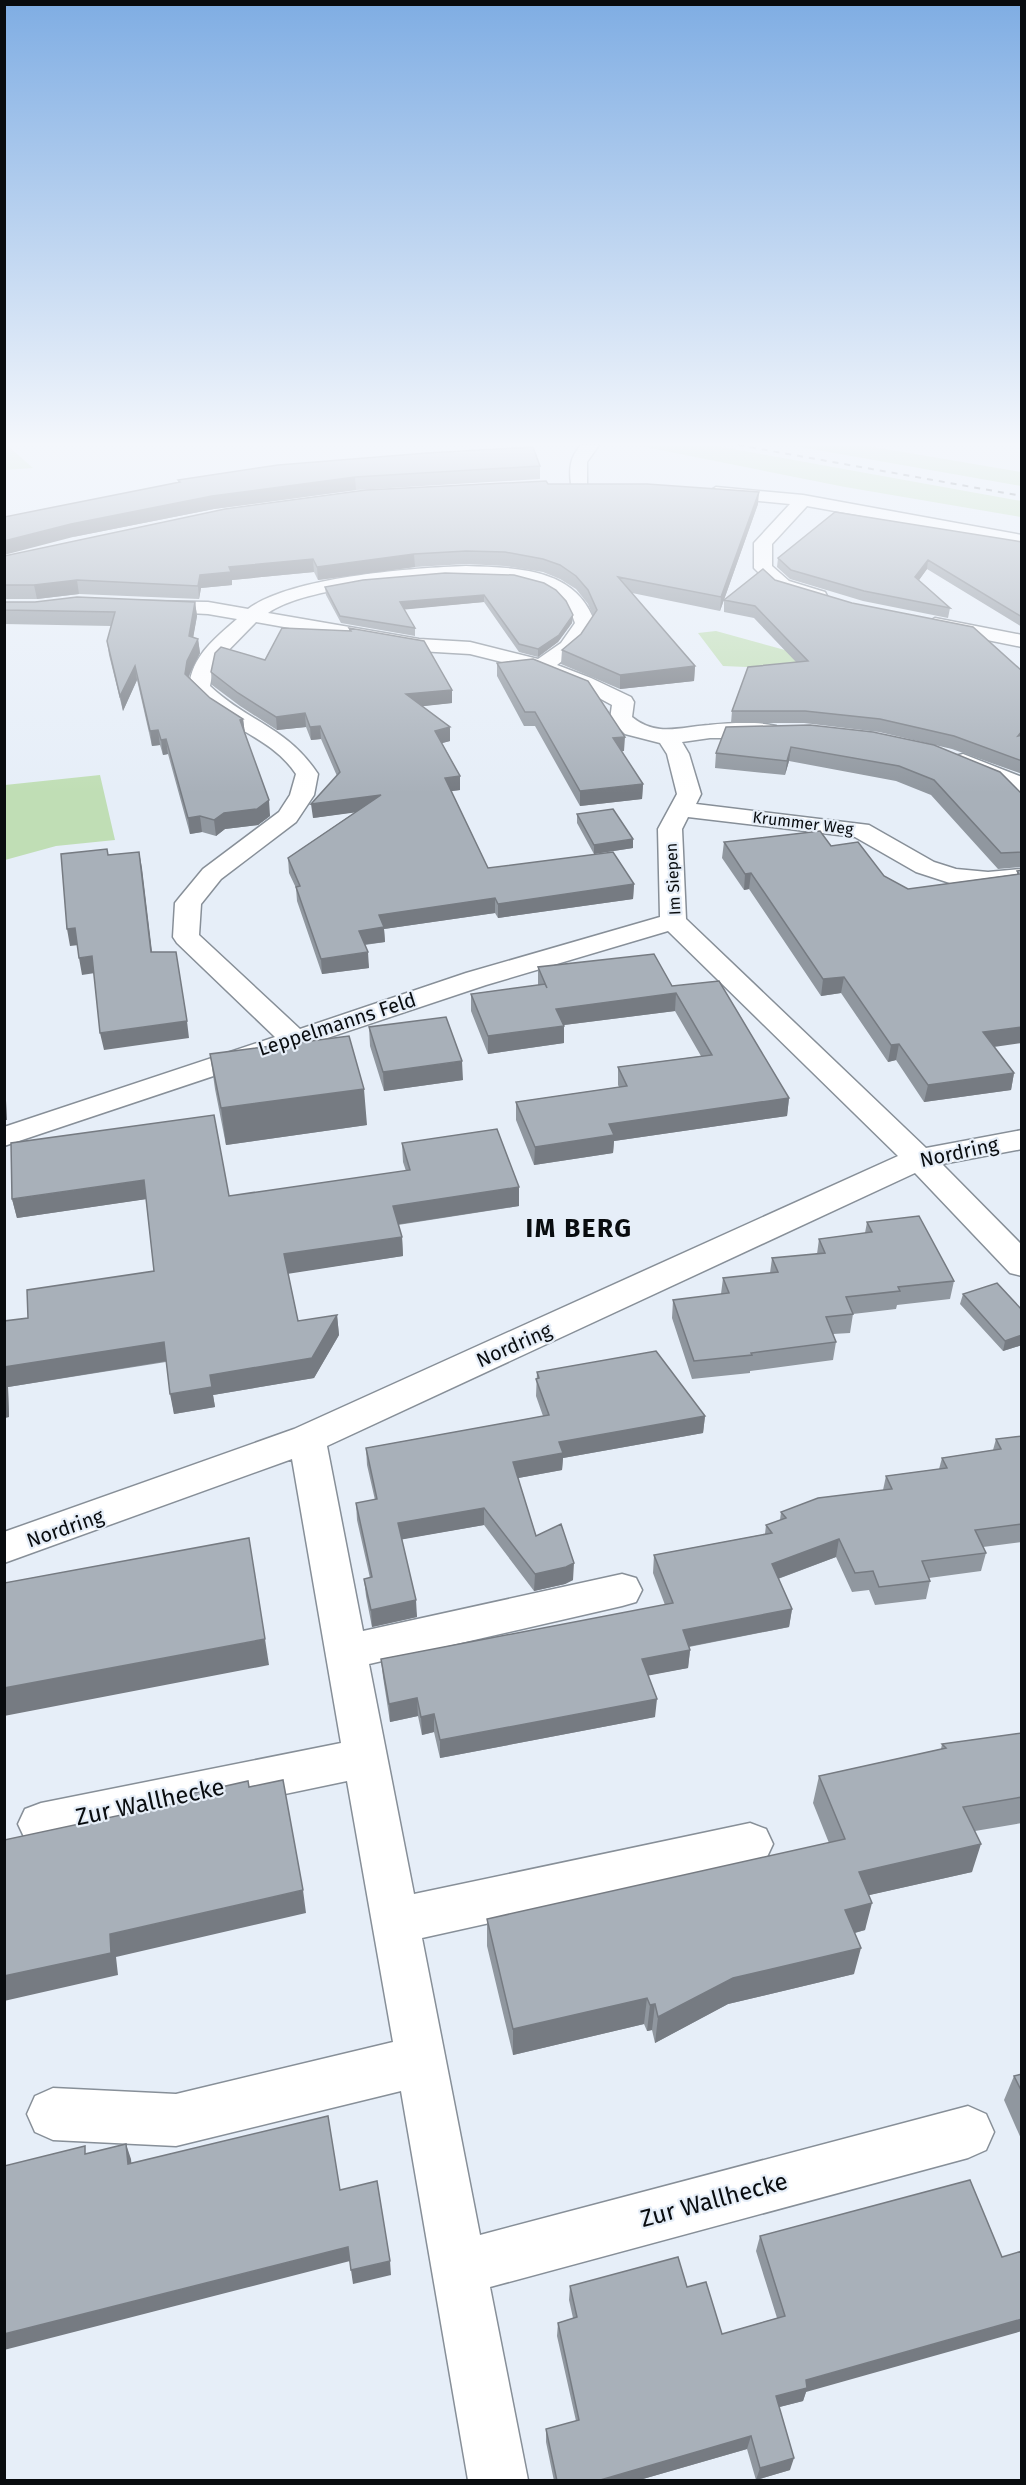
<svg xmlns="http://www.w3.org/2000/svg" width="1026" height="2485" font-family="'Fira Sans',sans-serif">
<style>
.green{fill:#c0deb5}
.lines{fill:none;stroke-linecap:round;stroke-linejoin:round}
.street-casing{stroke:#878f98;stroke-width:3}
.street{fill:#fff;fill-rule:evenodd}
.rail{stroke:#6a6f75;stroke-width:2;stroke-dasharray:6 6;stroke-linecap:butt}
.wall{fill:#90979f}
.shaded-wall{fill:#767b82}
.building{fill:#a8b0b9;stroke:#767b82;stroke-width:1.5}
.labels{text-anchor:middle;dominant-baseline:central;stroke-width:4.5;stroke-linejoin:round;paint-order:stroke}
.far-street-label{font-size:16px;fill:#090c0f;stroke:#e6eef8}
.street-label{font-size:20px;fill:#090c0f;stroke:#e6eef8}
.near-street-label{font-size:24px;fill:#090c0f;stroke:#e6eef8}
.district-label{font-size:26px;font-weight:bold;letter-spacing:1.5px;fill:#090c0f;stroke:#e6eef8}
</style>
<rect width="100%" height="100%" fill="#e6eef8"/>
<path class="green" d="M5,445H7L33,468L5,470Z
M635,445H711L1021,501V517L845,487Z
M789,445H862L1021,472V486Z
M716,631L818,659L817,670L723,666L698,633Z
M100,775L115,840L56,846L5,860V785Z"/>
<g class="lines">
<defs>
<path id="street" d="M581,445H599L587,462V484L579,489L571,484C569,469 570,457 581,445Z
M716,487L803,495L1022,535V545L807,506L772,544V566L789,581L825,592L827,596L825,600L818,602L775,589L754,568V543L790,504L710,496L708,492Z
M466,566C516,568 576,567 595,623L580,647L557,665L591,678L631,697L634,702L632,717C656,737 681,727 709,725C729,723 756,721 776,726L779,731L776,736L768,738H710L682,742L689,754L701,794L696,804L869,825L934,862L956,869L988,872L1022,869V884L988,887L956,885L916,872L855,837L688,817L682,829L686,919L926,1148L1022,1130V1149L942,1164L1022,1245V1276L1010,1273L915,1173L327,1446L363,1631L622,1574L636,1578L642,1590L636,1602L622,1606L369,1664L414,1894L750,1823L766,1829L773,1844L766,1859L750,1865L422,1938L480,2235L968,2106L986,2114L994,2132L986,2150L968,2158L490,2287L528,2480H468L401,2091L176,2146L53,2140L35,2132L27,2114L35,2096L53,2088L176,2094L393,2042L347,1781L41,1845L25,1839L18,1824L25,1809L41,1803L341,1743L292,1459L4,1563V1532L294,1429L898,1156L668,931L486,985L4,1146V1127L275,1037L177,943L173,937L175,903L179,898L203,869L279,812L290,795L296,774C269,733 215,726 189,687C192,656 214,639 237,619L208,614L150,611L143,609L140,605L143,601L208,602L248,609C291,577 411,568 466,566ZM466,577C507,579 561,576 575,623L561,643L538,659L470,642L419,639L268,613C307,586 417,579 466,577ZM256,622L419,651L470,654L534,670L577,686L612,705L610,719L625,734L660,743L667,754L677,794L658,829L660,917L466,973L300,1029L199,935L201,904L221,879L296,822L314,795L318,774C286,726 248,722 210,686L214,665Z
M935,618L1022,635V647L928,628L925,624Z
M963,754L1022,777V793L955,766L952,761L955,756Z"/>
</defs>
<use href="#street" class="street-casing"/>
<use href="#street" class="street"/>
<path class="rail" d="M738,445L1022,496"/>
</g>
<path class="wall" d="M540,466V479L356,490L214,509L73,537L178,482V480Z
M548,484L758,504L720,611L632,593L695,666L694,681L620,689L561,664L562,650L581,634L593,616L588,604L576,589L560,579L543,572L505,566L466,564L415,567L318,580L314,572L232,580V585L201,588L199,599L79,594L37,599H4V556Z
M1022,542V627L927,569L919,580L950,608L948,618L863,601L790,579L777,567L778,558Z
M445,573L573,615L572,623L558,642L538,657L519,652L484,602L404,609L415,628V636L341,623L326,595L325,587Z
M775,580L1022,671V774L952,749L879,732L804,723H731L732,711L796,662L754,618L724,612V600Z
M4,602H195L197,616L193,637L198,639L200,653L189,677L210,698L243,719L245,734L270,816L258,825L225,829L216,836L202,832L190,834L168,754L163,755L160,745L152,746L137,680L123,711L109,655L107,641L111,626L4,624Z
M349,628L452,690V703L422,706L450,741L442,743L460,776V790L451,791L488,868L634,884L633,899L498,918L495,913L384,929L385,942L365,945L369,968L322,974L297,901L296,888L289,873L288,858L355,812L313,818L337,776L321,739L311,740L306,727L277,730L240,706L212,685L211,672L265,660L349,631Z
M497,663L624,751H621L643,784L642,799L580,806L535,726H524L497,676Z
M810,725L1022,794V867L998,869L931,795L896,781L789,761L785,775L715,768L716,753Z
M577,814L633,848L594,854L577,823Z
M724,842L831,846L908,889L1017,874V871L1022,870L994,1047L1014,1073L1011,1090L924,1102L896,1060L888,1062L841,993L821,996L749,889L744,890L722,858Z
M538,967L672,986L789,1098L787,1116L614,1141L613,1153L534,1165L516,1120V1102L619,1087L618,1085V1067L701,1056L675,1011L564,1025V1043L488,1054L471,1011V994L538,985Z
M369,1027L463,1080L384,1091L370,1046Z
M210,1054L367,1125L226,1145L215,1089Z
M402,1143L519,1206L398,1225L402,1237L403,1256L288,1273L298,1321L337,1315L339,1335L314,1378L213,1395L215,1407L174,1414L166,1362L8,1387L9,1417L4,1418V1321L28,1318L154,1271L146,1199L17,1218L12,1199L229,1196L406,1171L403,1162Z
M867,1222L954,1281L950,1299L897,1305L896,1309L853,1314L850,1333L833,1334L836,1342L833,1360L750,1371V1373L692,1379L672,1318L673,1300L721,1294L723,1278L770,1273L772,1258L817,1254L819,1239L865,1233Z
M963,1294L1022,1310V1345L1003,1351L960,1304Z
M537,1372L705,1416L703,1433L563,1458L562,1470L518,1478L536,1536L573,1580L565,1584L534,1591L484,1525L402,1539L417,1617L372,1627L366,1596L364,1579L370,1578L357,1520L356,1503L375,1500L367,1465L366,1448L543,1416L536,1396Z
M1022,1436V1542L983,1547L986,1553L981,1571L929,1578L930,1581L926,1599L875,1605L869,1590L852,1592L836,1557L778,1579L792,1609L789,1627L689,1647L690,1650L688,1668L648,1675L655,1717L440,1758L434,1732L422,1735L418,1716L390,1722L383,1677L381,1659L665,1605L653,1573L654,1555L765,1534L766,1525L780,1520L781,1512L883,1490L886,1476L939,1469L942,1458L993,1450L996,1439Z
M1022,1733V1823L975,1831L972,1872L869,1895L865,1930L855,1933L854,1974L728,2004L655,2043L652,2030L647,2031L644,2024L513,2055L487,1946V1919L829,1843L813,1803L819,1776L941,1749L942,1744Z
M1022,2074V2141L1004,2100L1014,2076Z
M970,2180L806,2392L803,2401L779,2407L790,2470L756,2480L747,2449L636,2481H554L546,2442V2429L576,2421L557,2336L558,2323L573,2318L569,2300L570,2286L687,2287L722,2334L777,2318L756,2251L760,2236Z"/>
<path class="shaded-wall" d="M355,477L356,490L214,509L73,537L4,555V541L71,524L212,496Z
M759,492L758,504L720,611L721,597Z
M414,554L415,567L318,580L317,567Z
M313,559L314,572L232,580V585L201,588L199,599L198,586L200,575L229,567Z
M928,560L927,569L914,587L915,577Z
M77,580L79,594L37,599L34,585Z
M484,595V602L400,610V602Z
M195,602L197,616L191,650L189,636Z
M573,615L572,623L558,642L538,657V649Z
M198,639L200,653L189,675L187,688L185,674L187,661Z
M135,666L137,680L123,711L120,696Z
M695,666L694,681L620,689V675Z
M452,690V703L407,708L406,694Z
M305,713L306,727L277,730L276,717Z
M243,719L245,734L240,720Z
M320,726L321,739L311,740L310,727Z
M450,727V741L435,745V731Z
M158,730L160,745L152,746L150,731Z
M625,737L624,751L612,752L613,738Z
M166,739L168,754L163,755L161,740Z
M791,747L789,761L785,775L787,761Z
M460,776V790L445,792V778Z
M643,784L642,799L580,806V791Z
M381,795V809L313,818L311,804Z
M269,800L270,816L258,825L225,829L216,836L214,820L224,813Z
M200,816L202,832L190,834L188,818Z
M633,839V848L594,854V845Z
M139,852L142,868L154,968L151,952Z
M751,873L749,889L744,890L745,874Z
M634,884L633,899L498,918V904Z
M495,898V913L384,929L385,942L360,945L359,931L379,915Z
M75,928L79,945L70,946L67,929Z
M368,952L369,968L322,974L321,959Z
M92,956L95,973L82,975L79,958Z
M844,977L841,993L821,996L823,979Z
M676,993L675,1011L556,1026V1009Z
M187,1021L189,1038L104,1050L100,1033Z
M564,1026V1043L488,1054V1036Z
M1022,1027V1043L980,1049L983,1032Z
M899,1044L896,1060L888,1062L891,1045Z
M4,1061L7,1120H4Z
M462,1061L463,1080L384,1091L383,1072Z
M1014,1073L1011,1090L924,1102L928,1085Z
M364,1089L367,1125L226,1145L221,1108Z
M789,1098L787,1116L614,1141L613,1153L534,1165L535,1147L609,1124Z
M144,1180L147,1199L17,1218L12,1199Z
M519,1187V1206L394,1225L393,1206Z
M402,1237L403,1256L287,1274L284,1254Z
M337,1315L339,1335L314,1378L213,1395L215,1407L174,1414L170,1394Z
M1022,1335V1345L1003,1351L1005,1341Z
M164,1342L167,1361L8,1387L9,1417L4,1418V1367Z
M705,1416L703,1433L563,1458L562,1470L513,1479V1462L559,1442Z
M484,1508V1525L399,1540L398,1523Z
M839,1539L836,1557L769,1582L772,1564Z
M574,1563L573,1580L565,1584L534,1591L535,1574Z
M416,1600L417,1617L372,1627L371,1610Z
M792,1609L789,1627L681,1648L683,1630Z
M265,1639L269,1665L4,1716V1688Z
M690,1650L688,1668L641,1677L642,1659Z
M417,1698L418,1716L390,1722L389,1704Z
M657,1699L655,1717L440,1758V1740Z
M434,1714V1732L422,1735L421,1717Z
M981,1844L972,1872L852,1899L859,1872Z
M303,1890L306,1913L116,1957L118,1975L4,2001V1976L110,1934Z
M872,1903L865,1930L839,1937L845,1910Z
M861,1948L854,1974L728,2004L655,2043L658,2017L733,1978Z
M647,1998L644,2024L513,2055V2029Z
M655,2004L652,2030L647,2031L650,2005Z
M126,2144L131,2159L133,2179L128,2164Z
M348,2247L350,2261L4,2350V2334Z
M390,2261L391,2275L353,2284L351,2270Z
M1022,2319V2331L806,2392L803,2401L772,2409L776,2396L806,2380Z
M751,2436L747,2449L636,2481H596Z
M794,2458L790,2470L756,2480L760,2468Z"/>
<path class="building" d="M533,447L540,466L355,477L212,496L71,524L4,541V517L180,482L178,480L278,465L427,453Z
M546,481L548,484H647L759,492L721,597L618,577L695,666L620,675L562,650L581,634L597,610L588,590L576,576L560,565L543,559L505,552L466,551L414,554L317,567L313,559L229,567L231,572L200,575L198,586L77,580L34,585H4V556L225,509L366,490Z
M835,512L1022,542V617L928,560L915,577L950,608L864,591L791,570L778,558Z
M763,569L775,580L852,603L973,627L1022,671V731L1018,736L1022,735V761L954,736L880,719L805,711H732L748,667L808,661L755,606L724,600Z
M445,573L514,575L544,583L556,590L566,601L573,615L559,635L538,649L519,644L484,595L400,602L415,628L340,616L325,587L363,580Z
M77,597L195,602L189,636L198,639L187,661L185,674L210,698L243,719L240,720L269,800L257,809L224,813L214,820L200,816L188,818L166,739L161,740L158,730L150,731L135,666L120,696L107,641L115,612L4,610V602H35Z
M282,628L351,631L349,628L424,641L452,690L406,694L450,727L435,731L460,776L445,778L488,868L613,852L634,884L498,904L495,898L379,915L384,927L359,931L368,952L321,959L296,887L300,886L288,858L381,795L311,804L340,772L320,726L310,727L305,713L276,717L238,693L211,672L215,653L221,647L265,660Z
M533,659L588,681L625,737L613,738L643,784L580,791L535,712H525L497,663Z
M810,725L873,732L934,745L1000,772L1022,794V852L1001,853L934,780L899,766L791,747L787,761L716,753L726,727Z
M613,809L633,839L594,845L577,814Z
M820,831L831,846L858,842L884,876L908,889L1019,874L1017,871L1022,870V1027L983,1032L1014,1073L928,1085L899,1044L891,1045L844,977L823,979L751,873L745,874L724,842Z
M107,849L108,855L139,852L151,952H176L187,1021L100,1033L92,956L79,958L75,928L67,929L61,854Z
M654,954L672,986L719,981L789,1098L609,1124L614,1135L535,1147L516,1102L627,1086L618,1067L712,1055L676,993L556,1009L564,1026L488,1036L471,994L545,984L547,988L538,967Z
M446,1017L462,1061L383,1072L369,1027Z
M349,1036L364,1089L221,1108L210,1054Z
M214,1115L229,1196L410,1170L402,1143L497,1129L519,1187L393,1206L402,1237L284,1254L298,1321L337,1315L312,1358L210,1375L212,1387L170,1394L164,1342L4,1367V1321L28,1318L27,1290L154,1271L144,1180L12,1199L11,1143Z
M919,1216L954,1281L898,1287L900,1291L846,1297L853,1314L826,1317L836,1342L751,1353L752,1355L694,1361L673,1300L729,1293L723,1278L778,1272L772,1258L825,1253L819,1239L872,1232L867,1222Z
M997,1283L1022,1310V1335L1005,1341L963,1294Z
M656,1351L705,1416L559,1442L563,1453L513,1462L536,1536L561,1524L574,1563L566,1567L535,1574L484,1508L398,1523L416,1600L371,1610L364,1579L372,1577L356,1503L377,1499L366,1448L549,1415L536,1379L539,1378L537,1372Z
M1022,1436V1524L975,1530L986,1553L922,1561L930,1581L879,1587L873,1571L855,1573L839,1539L772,1564L792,1609L683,1630L690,1650L642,1659L657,1699L440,1740L434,1714L421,1717L417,1698L389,1704L381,1659L673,1603L654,1555L772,1533L766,1525L786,1518L781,1512L818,1498L892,1489L886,1476L947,1468L942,1458L1001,1449L996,1439Z
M249,1538L265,1639L4,1688V1583Z
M1022,1733V1797L963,1807L981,1844L859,1872L872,1903L845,1910L861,1948L733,1978L658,2017L655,2004L650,2005L647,1998L513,2029L487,1919L845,1839L819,1776L946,1748L942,1744Z
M283,1780L303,1890L110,1934L111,1953L4,1976V1840L182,1802L181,1796L248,1781L249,1787Z
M1022,2074V2092L1014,2076Z
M328,2116L340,2190L377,2181L390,2261L351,2270L348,2247L4,2334V2166L85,2146V2154L126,2144L128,2164Z
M970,2180L1002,2257L1022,2251V2319L806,2380L807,2388L776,2396L794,2458L760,2468L751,2436L597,2481H557L546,2429L579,2420L558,2323L577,2317L570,2286L678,2257L687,2287L706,2282L722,2334L785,2316L760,2236Z"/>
<linearGradient id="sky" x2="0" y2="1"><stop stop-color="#7fade3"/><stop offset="0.56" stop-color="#f4f7fc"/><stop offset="1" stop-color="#f4f7fc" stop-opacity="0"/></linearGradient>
<rect width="1026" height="793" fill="url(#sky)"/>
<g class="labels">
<g class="far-street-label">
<text transform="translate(803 823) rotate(7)">Krummer Weg</text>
<text transform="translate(673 879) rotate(-93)">Im Siepen</text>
</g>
<g class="street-label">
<text transform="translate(337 1024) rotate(-18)">Leppelmanns Feld</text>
<text transform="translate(959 1152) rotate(-12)">Nordring</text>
<text transform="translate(514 1345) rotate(-24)">Nordring</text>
<text transform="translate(65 1528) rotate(-19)">Nordring</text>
</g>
<g class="near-street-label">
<text transform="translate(150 1802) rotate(-12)">Zur Wallhecke</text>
<text transform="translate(714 2200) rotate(-15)">Zur Wallhecke</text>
</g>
<g class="district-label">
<text x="579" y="1228">IM BERG</text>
</g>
</g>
<rect width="1026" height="2485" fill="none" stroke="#090c0f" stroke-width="12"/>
</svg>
